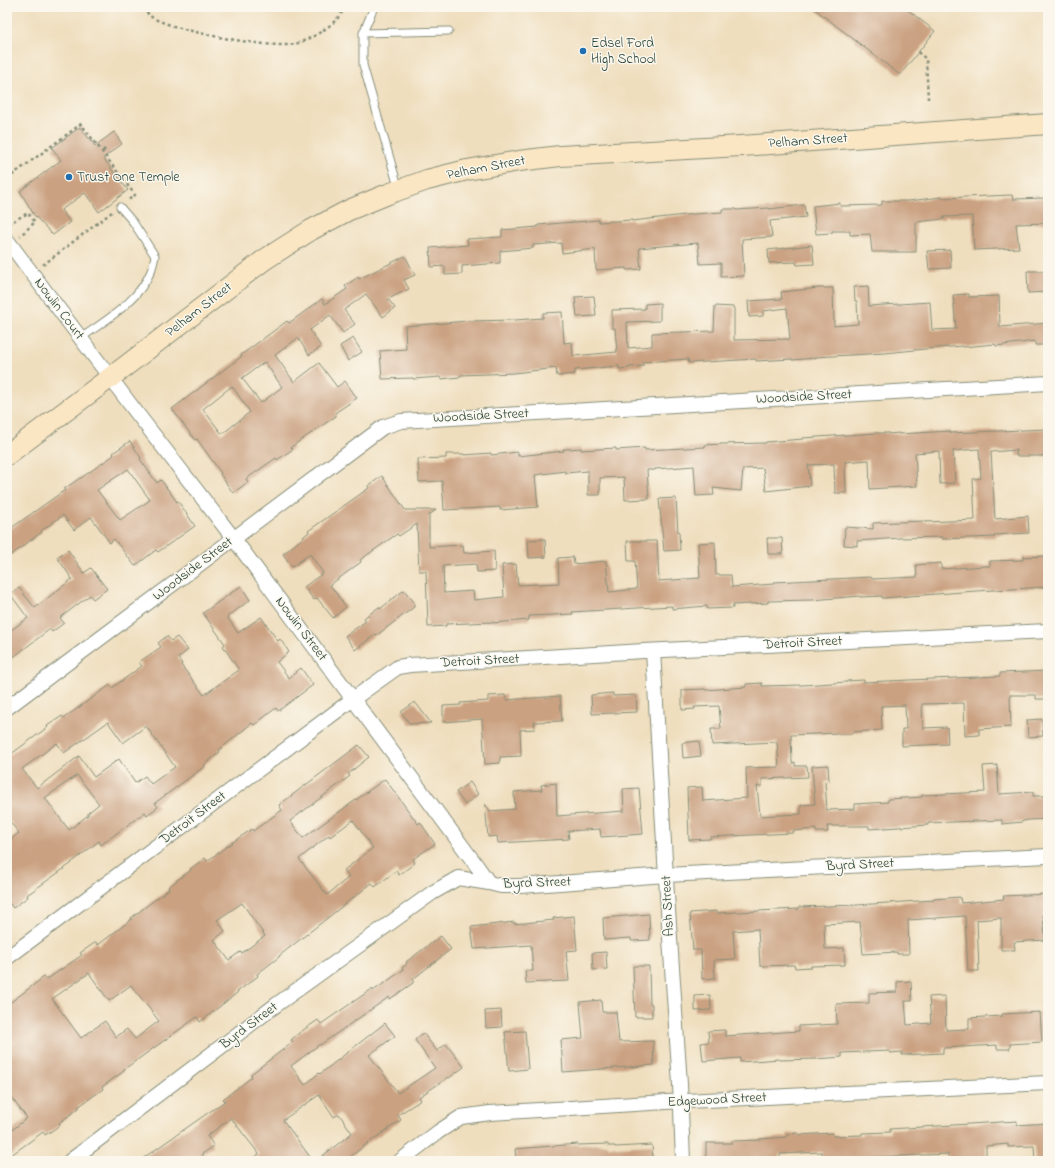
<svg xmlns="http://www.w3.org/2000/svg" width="1055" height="1168" font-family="'Indie Flower',sans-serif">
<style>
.building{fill:#caa181;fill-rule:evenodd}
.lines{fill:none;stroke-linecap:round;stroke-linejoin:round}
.lane-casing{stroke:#878e79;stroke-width:9}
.street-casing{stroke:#878e79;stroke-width:16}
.secondary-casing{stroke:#878e79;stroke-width:22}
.path{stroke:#878e79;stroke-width:2.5;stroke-dasharray:3 3;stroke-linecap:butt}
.lane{stroke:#fff;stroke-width:7}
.street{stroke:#fff;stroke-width:14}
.secondary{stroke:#fbe6c3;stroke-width:20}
.poi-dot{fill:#1f6fb2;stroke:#fbf7ec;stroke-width:1.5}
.labels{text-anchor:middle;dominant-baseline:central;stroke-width:3;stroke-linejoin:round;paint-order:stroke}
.poi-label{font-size:14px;fill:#1f3d34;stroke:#fbf7ec;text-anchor:start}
.street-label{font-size:14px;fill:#1f3d34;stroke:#fbf7ec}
</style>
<rect width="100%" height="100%" fill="#fbf7ec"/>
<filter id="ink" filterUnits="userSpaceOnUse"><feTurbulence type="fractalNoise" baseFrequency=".025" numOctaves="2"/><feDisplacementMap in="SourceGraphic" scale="8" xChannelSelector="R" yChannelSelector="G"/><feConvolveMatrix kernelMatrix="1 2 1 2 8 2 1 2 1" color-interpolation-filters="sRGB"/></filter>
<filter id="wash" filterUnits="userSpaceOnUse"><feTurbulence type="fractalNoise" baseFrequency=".012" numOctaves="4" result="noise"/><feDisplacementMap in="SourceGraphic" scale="16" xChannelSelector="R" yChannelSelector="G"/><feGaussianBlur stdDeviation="0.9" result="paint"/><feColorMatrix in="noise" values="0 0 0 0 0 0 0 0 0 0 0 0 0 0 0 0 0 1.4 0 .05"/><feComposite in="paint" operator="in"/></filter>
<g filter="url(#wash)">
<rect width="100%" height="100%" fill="#efdebe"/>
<g id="blocks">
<path class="building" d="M812,7H904L935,31L900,75Z
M80,127L95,146L114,132L122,144L103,158L128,190L99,212L85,193L61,210L70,222L53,235L34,215L20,191L61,160L52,148Z
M1012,195L1013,199L1047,198L1048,223L1016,224L1019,248L974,250L972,216L944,217V219L916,222V252H872L870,234L850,235V231H832V233L816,234L813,206L840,203V206L882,205V201H909L941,197L942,198Z
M803,205H804L806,217L770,221L772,237L742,239L744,276L721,277V263L700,264L698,243L639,248L641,269L626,270V268L596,270L595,249L562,253L561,243L533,245V248L500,251V263L462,266V274L445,275V266L431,267L430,248L468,245L467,239L502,237V230L538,227V225L599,220V222L632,220V221L694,214L722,212V209H736V210L769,208V209Z
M812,245L814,264L797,265L796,262L769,263L768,250Z
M950,250L951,268L929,269L927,251Z
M405,256L415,275L404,280L409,289L388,299L395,308L383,317L366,294L344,310L355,324L343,333L330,315L310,330L321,347L309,355L298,338L275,355L294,382L319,363L337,387L345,381L357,398L335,413L336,416L291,447L293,449L277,460L276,458L246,479L248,482L233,493L220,474L221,473L197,439L195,440L172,409L242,356L241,355L287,321L289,323L322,299L325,304L347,289L345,286L358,277L359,279ZM265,362L282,387L261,403L242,378ZM232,386L250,412L222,434L203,409Z
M1027,271H1048V292L1028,293Z
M868,286L869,306L930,302L932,330L956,329L953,295L969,294V297L999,296L1000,327L1048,323V345H1035V341L996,346L995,344L963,347V346L925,349L885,353L816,357V358L792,360V359L756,361V359L689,363L688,359L643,362V366L629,367V368L619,369V366L575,370V374L557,376L556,368L514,373L460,375V377L441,379L440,377L413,379V378L382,379L380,351L406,349L405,326L469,321L515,320L543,318V313L562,312L564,343L572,342L573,356L617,352L615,328H612V310L645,309V304L660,303V321L627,322L628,348L652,346V333L714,331L715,306L734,307V340L790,339L787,308L763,311V316L749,317L748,301L782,299L781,292L819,288H833L834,326L858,324L857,301H855L854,287Z
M594,296L596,316L577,317L575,297Z
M353,338L362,352L348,361L340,346Z
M1048,429V456H1016V450L991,452L995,519L1028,516L1029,533L995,535V537L942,539V537L900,538L857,541V546L844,545L845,527L873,529V523L925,521V522L975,520L973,479L981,478L979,449L953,451L955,483L940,484L939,451L915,453L917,486L870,489L869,460L845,462L846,493H835L834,464L808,465L810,486L766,491L763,468L743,469L741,491L713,488L714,495L696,496L694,466L655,469V470H647L649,499L625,500L624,477L600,478V495H588V471L565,473V471L535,475L538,507L500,510V507L444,510L442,481L419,482L418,459L446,458V454H464V455L491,453V455L518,452V456L564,451L563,449H569L581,448V450L616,448V450L645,448V450L705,447V445L722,444L766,443V442L803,439V438L876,433H889V434L899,433V434L950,431V433Z
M130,441L141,458L140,459L157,483L161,480L177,502L178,501L195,526L158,552L156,550L135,566L114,539L110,543L91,517L74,530L63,515L41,531L42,532L7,558V531L65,490L64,489L80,478H81L114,455L113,453ZM128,469L150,500L120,520L97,490Z
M382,476L405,510H436L429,515V547L463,545L464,553L494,551L495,571L477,572L476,564L443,566L444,593L473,591L474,600L504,597L502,565L516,564L518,585L559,583L558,558L573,557L574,564L606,561L609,592L637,589L635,561H628L627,541H657L659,581L700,578L698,543L715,542L716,575H731L732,587L774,584V582L871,577L872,579L917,577L916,565L941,563V569L986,566H990V561L1023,560V557L1045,556L1047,587L976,591L882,598V596L860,597V596L812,600L768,601V603L733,605V608L707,609V606L672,609V606L638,608L572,612L573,614L529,616V620L493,623V622L446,624V626L428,627L426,571H419L417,524L399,536L397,534L360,560L361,562L330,585L346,607L333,618L317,598L314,600L304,587L323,573L310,554L292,567L283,554L303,538V537L309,532L308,531L369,488L368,486Z
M676,498L678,532H679L680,550L664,551L659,499Z
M767,538H782L783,554H768Z
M545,539L546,557L529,558L528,540Z
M68,550L84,573L91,568L107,589L93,599L90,595L60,618L64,623L52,632L50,629L7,662V633L28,618L10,594L19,588L35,608L72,579L57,557Z
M241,586L250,600L227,617L238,633L261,617L278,641L280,639L289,652L277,662L289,678L301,668L313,685L278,711L276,708L254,725L252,723L219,750L220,752L204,765L205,766L155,803L158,807L147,815L145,812L101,845L99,841L71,863H72L27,895L28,897L13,908L7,900V842L19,833L7,818V757L48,727L47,726L62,716L64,718L110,685L112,688L142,666L139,662L161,647L158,643L167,636L171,641L177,637L188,650L178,658L182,664L181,665L204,695L239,670L223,646L225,644L203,613ZM108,722L123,743L146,726L175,767L151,784L145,776L135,783L119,759L94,777L79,756L37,788L22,769L57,743L64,753ZM77,775L99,804L88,813V815L69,830L45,798Z
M404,590L414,602V607L377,635L376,634L355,650L345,636L366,621L364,618L379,607L380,609Z
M1048,671V699H1036V695H1010L1011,727L979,729V735L965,736L964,703L922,704L923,728L947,727L948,744L902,746V729H906L905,705L881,706L882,730L852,732V734H838V733L791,735L792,763L795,762V766H807L808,777L762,779V786H757L760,816L801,814V805L815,804L812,766L828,765L829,781L825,782L827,810L855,809V804L888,802V799L922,797V795L985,792L983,766L997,765L999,794L1033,792V796H1048V819L1029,820L1023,821L1022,822L1002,824V820L928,823V825L869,829V826H827L828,832H816V829L793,831V833L710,837V839L689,840L687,788L702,787L703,801L747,798L746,768L779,767L777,742L712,745L711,729H721L719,706L694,707L695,709L682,710V690L705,689V690L746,687V684L762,683V686L803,685L847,682V681L864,680V682L1000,676V673Z
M613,693V696L636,695L637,712L592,714L591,695Z
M505,695L506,700L560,696L562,721L534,722L535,729L520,730L521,756L500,757V763L485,764L482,719L443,722V706L461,705L460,703L488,701V696Z
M415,702L431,723L410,724L401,712Z
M1042,719L1043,736L1028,737L1027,720Z
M699,741L701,756L683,758L682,743Z
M359,745L369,757L348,774L350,776L290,821L303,838L385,779L418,824L420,822L435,844L413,859L415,863L399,875L396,871L375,887L372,883L279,956V957L257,974L258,976L237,992V993L233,996L200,1022L197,1017L123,1070L124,1071L102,1087L103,1089L78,1107L79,1108L59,1123L60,1124L56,1128L45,1135L43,1132L7,1158V1134L27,1118L7,1092V1005L44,977L46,980L82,955L80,953L96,942L98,945L132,919L131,918L169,889L168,887L191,870L190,869L205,858L207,861L230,844L252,829L253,831L282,810L279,805ZM353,820L373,848L344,870L349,877L327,895L299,859L329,835L330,837ZM242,903L265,936L242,953L240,952L229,960L214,940L225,931L217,920ZM89,973L109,1001L131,985L159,1021L135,1039L127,1029L116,1037L105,1021L81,1038L52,999Z
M470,782L478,794L465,805L456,792Z
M556,783L557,816L624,811L623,789L639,788L643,834L601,837L600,829L568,831L569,839L498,843L497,836L488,837L485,804L490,811L515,809L514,792L542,790L541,785Z
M1048,894V913H1043L1045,940L1014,942L1015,950H1001V918L977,920L979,971H968L965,916L908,920L909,954H897V952L863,954L860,922L824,924L825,949L844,948L845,965L811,966V967L795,968L794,965L760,966L758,929L733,931L735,959L714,960L715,978L702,979L701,950H693L690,913L717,911V913L799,909V907L857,905L934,900V899L960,897L961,903L1004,899L1003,896Z
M649,914L650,940L631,941V938L604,940L603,918Z
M574,916L577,950L566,951L569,981L526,983L525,971H533L531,945L474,949L471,927L498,924L514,922V924L554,920L553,918Z
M441,936L451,949L413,979V983L390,999L389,997L320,1045V1044L291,1066L305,1085L319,1073L320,1074L385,1023L395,1036L369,1055L398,1093L435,1068L415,1040L423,1033L437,1051L446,1044L464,1067L449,1078V1077L419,1097L421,1100L398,1115L401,1120L368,1143L345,1161H316L352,1133L339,1114L334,1117L319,1095L283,1120L313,1161H249L259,1154L231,1118L207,1136L214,1146L202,1154L207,1161H139L225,1101L223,1099L252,1077L251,1074L293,1042L291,1040L299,1033L318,1020L321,1024L372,989L373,991L403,970L402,968L407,964L406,962Z
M606,952L607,969L593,970L592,953Z
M633,966H649L650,1004H652V1017H635Z
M911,981L912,1001H905L907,1025L931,1023L929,997L945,996L946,1030L969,1029V1018L1002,1016V1014L1040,1012L1042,1042L1010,1044V1049H997V1045L943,1048V1053L902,1055V1052L890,1053V1051L842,1053V1057L816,1059L779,1060V1059L740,1062V1058L703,1061L701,1043L709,1042L708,1031L725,1030V1036L799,1031V1026L837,1024L836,1004L869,1003V993L897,992V982Z
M710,995L711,1010L695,1011V996Z
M601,1000L602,1012H616L619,1042L653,1041L654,1065L563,1072L561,1040L583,1038L580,1002Z
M501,1010L502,1027L486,1028L485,1011Z
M525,1031L528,1069L509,1071L505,1032Z
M1017,1121V1125L1048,1123V1141H1046L1048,1161H1035L1034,1146L1008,1147V1144L986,1146V1161H948V1154L873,1157V1159L849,1160V1161H822V1152L780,1154V1161H706V1143H732V1141L760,1140V1139L787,1137V1134L798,1133L799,1135L833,1133V1136L862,1135V1133L890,1132V1129Z
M578,1144V1145L608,1144V1146H615V1147L652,1145L653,1161H592V1159L577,1161H516L515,1149Z"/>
</g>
</g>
<g filter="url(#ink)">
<use href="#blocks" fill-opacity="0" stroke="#878e79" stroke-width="1"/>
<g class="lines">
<defs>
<path id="lane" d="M363,33L374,7
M399,190L363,65V33L449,31
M81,338C107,319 138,302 151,271C153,266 154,261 155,256L133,222L120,207"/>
<path id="street" d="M7,240L136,412L234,539L474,862L489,883
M653,651L667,895L680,1084L683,1161
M7,708L383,427L401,421L1048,383
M7,958L353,699L398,667L410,665L644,651L1048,631
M70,1161L276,1005L432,893L458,878L489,883L501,886H520L666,875L1048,856
M400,1161L438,1132L461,1117L490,1113L666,1102L1048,1083"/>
<path id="secondary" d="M7,455L127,365L264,260L311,230L349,210L388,194L427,180L467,170L519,161L560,156L741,146L1048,124"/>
</defs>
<use href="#lane" class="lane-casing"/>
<use href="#street" class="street-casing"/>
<use href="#secondary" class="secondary-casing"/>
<path class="path" d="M143,7C145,10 148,14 150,16C168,30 274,50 295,44C309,40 324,31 335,21C339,17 342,12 346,7
M918,52L926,59L928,99
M103,151L107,147
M7,179L81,124L135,195L127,201
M8,224L28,213L35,222L20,236
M43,265L112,212"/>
<use href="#lane" class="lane"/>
<use href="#street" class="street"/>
<use href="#secondary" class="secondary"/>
</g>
</g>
<g class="poi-dot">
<circle cx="583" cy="51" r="4"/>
<circle cx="69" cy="177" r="4"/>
</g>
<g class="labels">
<g class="poi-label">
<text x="591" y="43">Edsel Ford<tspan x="591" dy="16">High School</tspan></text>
<text x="77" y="177">Trust One Temple</text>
</g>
<g class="street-label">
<text transform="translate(808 141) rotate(-4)">Pelham Street</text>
<text transform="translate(486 168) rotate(-11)">Pelham Street</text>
<text transform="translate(59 309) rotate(53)">Nowlin Court</text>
<text transform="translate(199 310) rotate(-38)">Pelham Street</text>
<text transform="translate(804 397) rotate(-3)">Woodside Street</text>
<text transform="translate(481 416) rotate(-3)">Woodside Street</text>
<text transform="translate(193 569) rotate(-37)">Woodside Street</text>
<text transform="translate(301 629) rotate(53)">Nowlin Street</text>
<text transform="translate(803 643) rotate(-3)">Detroit Street</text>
<text transform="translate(480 661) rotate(-3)">Detroit Street</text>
<text transform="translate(193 818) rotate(-37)">Detroit Street</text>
<text transform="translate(860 865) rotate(-3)">Byrd Street</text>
<text transform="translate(537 883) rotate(-2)">Byrd Street</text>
<text transform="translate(668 906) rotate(-93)">Ash Street</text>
<text transform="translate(249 1026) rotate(-37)">Byrd Street</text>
<text transform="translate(717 1100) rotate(-3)">Edgewood Street</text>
</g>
</g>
<rect width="1055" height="1168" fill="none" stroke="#fbf7ec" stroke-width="24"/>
</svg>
